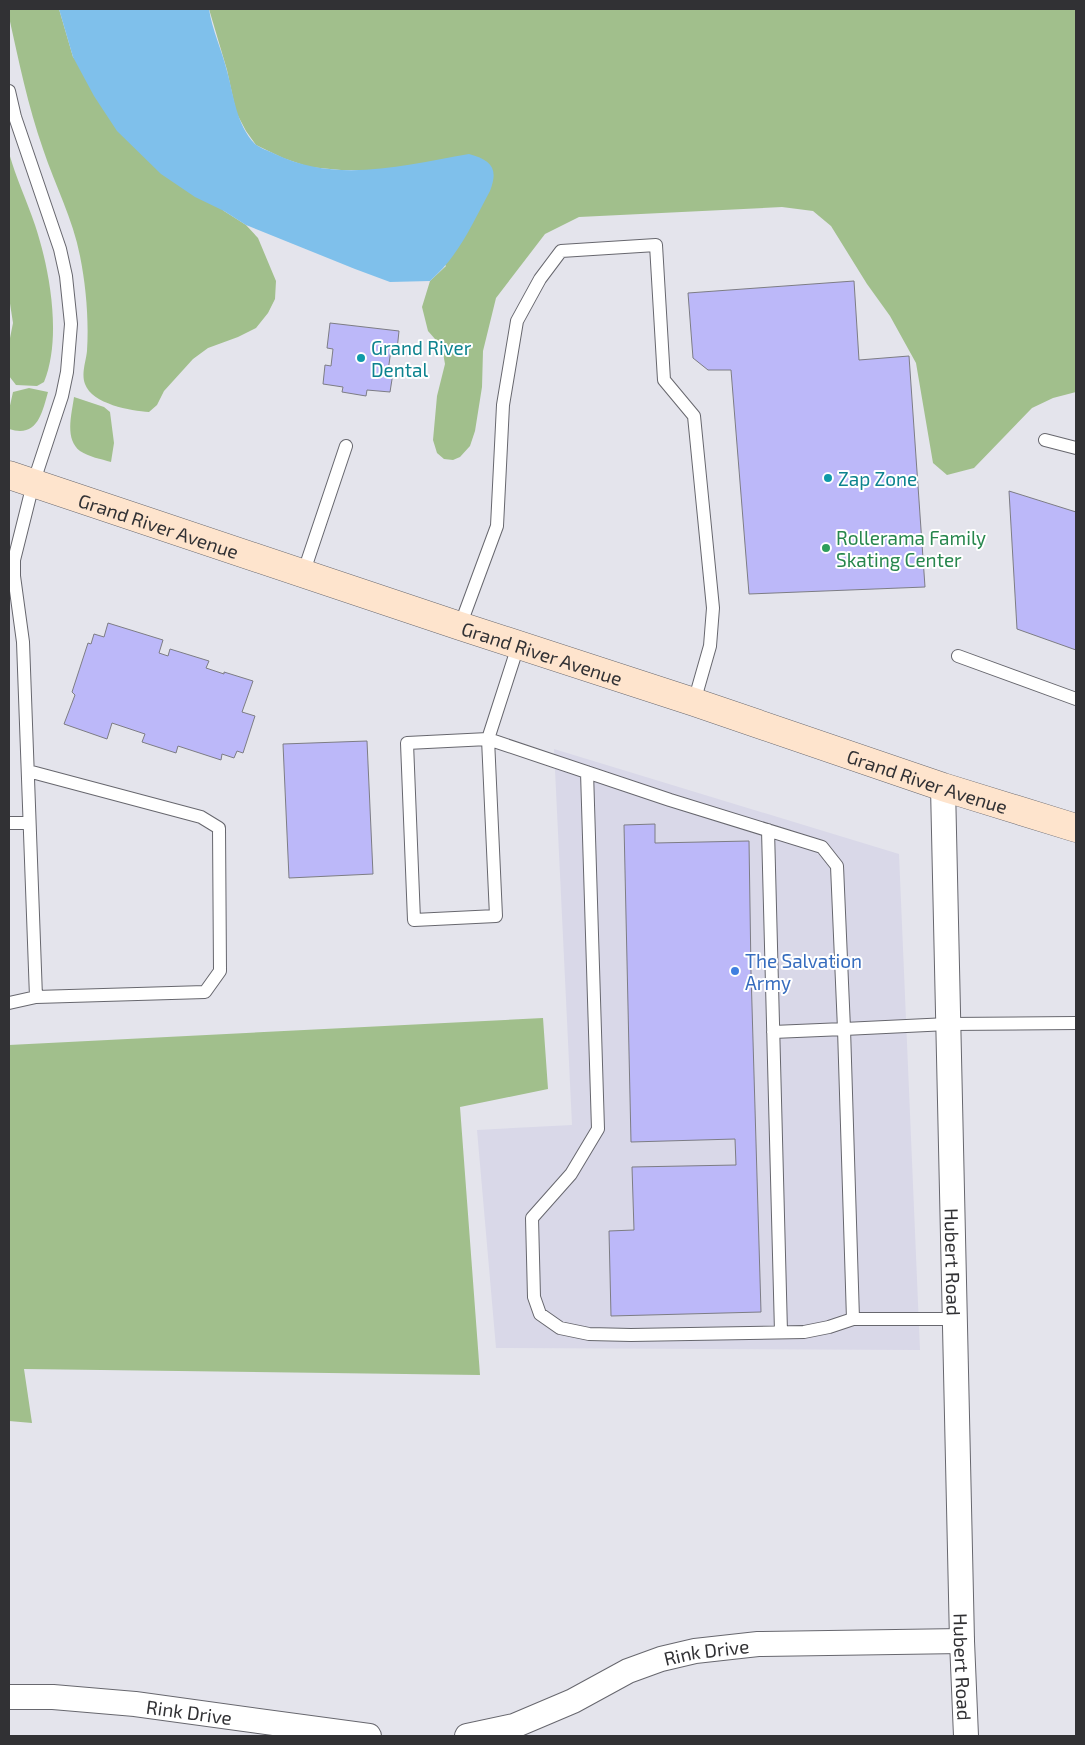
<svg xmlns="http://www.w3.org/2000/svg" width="1085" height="1745" font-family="'Exo 2',sans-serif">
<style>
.built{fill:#d9d8e8}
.green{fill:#a1bf8c}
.water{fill:#7fc0eb}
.building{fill:#bcb8f9;stroke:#7d7d84}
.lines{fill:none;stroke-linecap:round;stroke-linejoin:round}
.lane-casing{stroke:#67676e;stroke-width:14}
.street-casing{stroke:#67676e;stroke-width:26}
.secondary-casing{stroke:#67676e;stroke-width:29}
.lane{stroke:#fff;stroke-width:12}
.street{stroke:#fff;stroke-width:24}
.secondary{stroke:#fee4cd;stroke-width:28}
.culture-dot{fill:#0f9aa8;stroke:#fff;stroke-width:2}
.leisure-dot{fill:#2e9e5b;stroke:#fff;stroke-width:2}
.shop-dot{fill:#3f7fe0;stroke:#fff;stroke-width:2}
.labels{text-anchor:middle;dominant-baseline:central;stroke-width:4;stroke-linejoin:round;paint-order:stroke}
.culture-label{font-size:19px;fill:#0d838f;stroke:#fff;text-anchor:start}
.street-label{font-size:19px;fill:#313134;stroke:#fff}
.leisure-label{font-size:19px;fill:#27864d;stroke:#fff;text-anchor:start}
.shop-label{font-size:19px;fill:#366cbe;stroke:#fff;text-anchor:start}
</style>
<rect width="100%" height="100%" fill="#e4e4ec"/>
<path class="built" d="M554,749L899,854L920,1350L496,1348L477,1130L572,1125Z"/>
<path class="green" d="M9,9H59L73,57L224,211L246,225L258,238L276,281L275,299L268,313L256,328L238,337L208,348L193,359L164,391L157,405L149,412C131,411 92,404 85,384C81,374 86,361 87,351C89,320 86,286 80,256C73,219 55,185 43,149C28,106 19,62 9,17Z
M209,9H1076V392L1053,398L1032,408L974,468L947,475L933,463L916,363L890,316L867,284L831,226L813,211L782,207L579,217L545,234L496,298L483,351L482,387L475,431L470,446L460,457L453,460L444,459L437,453L433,440L437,396L445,364L442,347L428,331L422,307L430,281L446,266L373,170H341L309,167L283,158L256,145L246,131L236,112L227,70Z
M9,153C16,178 27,201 35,225C50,270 62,338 44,382L37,386L16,385L9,376V343L13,323L9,297Z
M29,388L48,392C42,414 37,438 9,429V410L13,392Z
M74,397L104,407L110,412L114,443L111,462C101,459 89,457 80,451C64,439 72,413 74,397Z
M543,1018L548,1089L460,1107L480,1375L24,1369L32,1423L9,1421V1045Z"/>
<path class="water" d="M59,9H209C212,30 222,50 227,71C234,96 236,124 255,144C260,148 269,151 275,154C336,184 406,165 469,154C491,160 499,168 490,191C471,226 460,254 430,281L390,282L355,269L246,225L224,211L195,197L161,174L117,131L94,96L73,57Z"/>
<path class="building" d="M854,281L859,360L909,356L925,587L749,594L731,370H708L693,358L688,293Z
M330,323L399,331L397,350L391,349L388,372L393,373L390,392L367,390L366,396L342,392L343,387L323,384L325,365L331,366L333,349L327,348Z
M1009,491L1076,512V650L1017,629Z
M108,623L163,640L159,653L168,656L170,649L209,661L206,668L224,674V672L253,681L242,712L255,716L243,753L237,751L234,758L222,754L221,760L178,746L176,753L142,742L145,734L112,723L107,739L64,724L75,695L72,692L88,643L91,644L94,634L104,637Z
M367,741L373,874L289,878L283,744Z
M655,824V843L749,841L751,972L761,1312L611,1316L609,1231L634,1230L632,1167L736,1165L735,1139L631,1142L624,825Z"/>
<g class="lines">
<defs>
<path id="lane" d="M9,91L15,117L60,249L66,276L71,324L67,372L62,396L33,484L14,560V576L23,642L36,997L9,1003
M1045,440L1076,448
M303,574L346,446
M460,626L497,526L503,405L517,321L540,279L561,251L656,245L664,380L694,416L713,608L710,646L694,702
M518,646L488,739L496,916L414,920L407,743L488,739L670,800L822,847L837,866L844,1029L948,1024L1076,1023
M958,656L1076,699
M28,771L201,817L219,828L220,971L205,992L36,997
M587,772L598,1129L571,1174L532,1218L534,1297L540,1314L560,1328L589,1334L631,1335L804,1332L829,1327L853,1319
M9,823H29
M768,830L781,1332
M773,1032L844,1029L853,1319H954"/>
<g id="street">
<path id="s1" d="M943,787L962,1641L966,1736"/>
<path id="s2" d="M9,1697H53L135,1704L369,1736"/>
<path id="s3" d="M467,1736L514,1726L573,1701L628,1671L661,1659L695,1651L758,1644L962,1641"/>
</g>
<g id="secondary">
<path id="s4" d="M9,475L460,626L694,702L943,787L1076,828"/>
</g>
</defs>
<use href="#lane" class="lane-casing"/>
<use href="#street" class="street-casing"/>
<use href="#secondary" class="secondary-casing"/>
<use href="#lane" class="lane"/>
<use href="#street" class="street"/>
<use href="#secondary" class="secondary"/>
</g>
<g class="culture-dot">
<circle cx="361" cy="358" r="5"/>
<circle cx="828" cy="478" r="5"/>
</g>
<circle class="leisure-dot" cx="826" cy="548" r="5"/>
<circle class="shop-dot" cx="735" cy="971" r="5"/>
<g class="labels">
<g class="culture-label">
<text x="371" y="347">Grand River<tspan x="371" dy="22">Dental</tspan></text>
<text x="838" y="478">Zap Zone</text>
</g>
<g class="street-label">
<text stroke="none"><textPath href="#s4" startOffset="158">Grand River Avenue</textPath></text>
<text stroke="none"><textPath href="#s4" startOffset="562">Grand River Avenue</textPath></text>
<text stroke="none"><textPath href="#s4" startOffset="968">Grand River Avenue</textPath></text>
<text stroke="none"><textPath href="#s1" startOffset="475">Hubert Road</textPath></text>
<text stroke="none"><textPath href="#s3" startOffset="256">Rink Drive</textPath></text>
<text stroke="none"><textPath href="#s1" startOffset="880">Hubert Road</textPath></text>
<text stroke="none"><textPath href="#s2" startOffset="181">Rink Drive</textPath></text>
</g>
<g class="leisure-label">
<text x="836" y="537">Rollerama Family<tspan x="836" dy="22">Skating Center</tspan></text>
</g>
<g class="shop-label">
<text x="745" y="960">The Salvation<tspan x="745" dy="22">Army</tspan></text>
</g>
</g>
<rect width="1085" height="1745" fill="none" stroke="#313134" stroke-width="20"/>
</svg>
